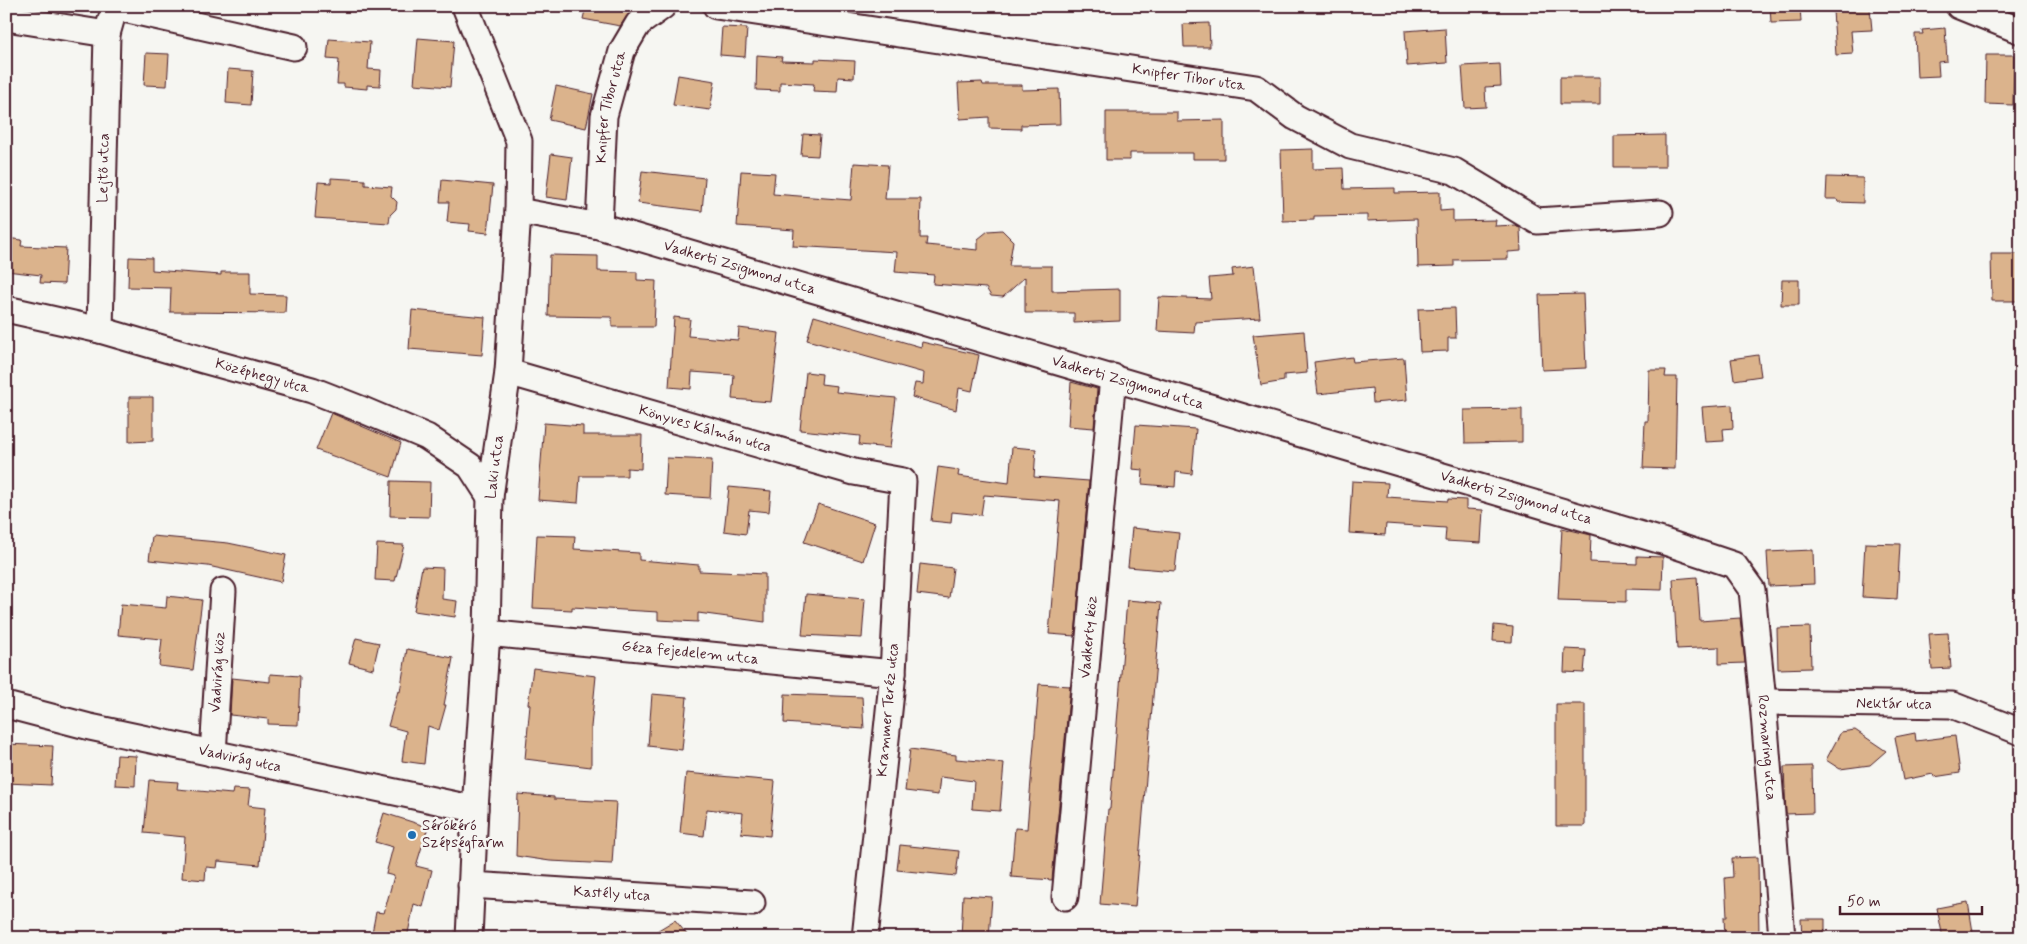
<svg xmlns="http://www.w3.org/2000/svg" width="2027" height="944" font-family="Mynerve,sans-serif">
<style>
.building{fill:#dbb38c;stroke:#4a1f2b}
.lines{fill:none;stroke-linecap:round;stroke-linejoin:round}
.minor-casing{stroke:#4a1f2b;stroke-width:29}
.minor{stroke:#f6f6f2;stroke-width:25}
.poi-dot{fill:#1f6fb2;stroke:#f6f6f2;stroke-width:2}
.labels{text-anchor:middle;dominant-baseline:central;stroke-width:5;stroke-linejoin:round;paint-order:stroke}
.street-label{font-size:15px;fill:#4a1f2b;stroke:#f6f6f2}
.poi-label{font-size:15px;fill:#4a1f2b;stroke:#f6f6f2;text-anchor:start}
</style>
<rect width="100%" height="100%" fill="#f6f6f2"/>
<filter id="ink" filterUnits="userSpaceOnUse"><feTurbulence type="fractalNoise" baseFrequency=".02" numOctaves="2"/><feDisplacementMap in="SourceGraphic" scale="10" xChannelSelector="R" yChannelSelector="G"/><feConvolveMatrix kernelMatrix="1 2 1 2 8 2 1 2 1" color-interpolation-filters="sRGB"/></filter>
<g filter="url(#ink)">
<path class="building" d="M586,6H635L620,26L583,19Z
M1770,6H1800L1801,22L1771,23Z
M1870,9L1872,30L1851,31L1853,54L1836,55L1833,11Z
M1209,23L1210,47H1184L1183,24Z
M722,27L747,28L745,57L720,55Z
M1445,28L1447,63L1407,66L1405,31Z
M1945,28L1947,61L1938,62L1939,76L1917,77L1915,34H1923L1922,30Z
M418,38L454,41L450,87L414,84Z
M329,39L370,42L368,69L381,70L380,86L367,85V89L344,87V84H337L339,60L327,59Z
M146,53L169,54L167,86L144,85Z
M757,55L782,57L781,61L815,62V59L855,61L854,78L838,77L837,92L813,91L814,84L780,82V91L756,90Z
M1986,55H2014L2013,105L1985,104Z
M1500,64L1501,86L1485,87L1486,107L1465,108L1462,66Z
M228,69L253,71L251,105L226,103Z
M678,75L715,81L710,110L673,105Z
M1560,77H1600V104H1560Z
M982,82L983,85H1022V90L1059,89L1060,124L1021,125V129L989,128V117L960,119L958,83Z
M556,86L593,94L586,128L549,120Z
M1106,112H1177V121L1224,120V159H1193V153H1130V160H1106Z
M803,134L820,135L818,156L801,155Z
M1665,135V167H1614V136Z
M1313,149V169L1343,168L1344,189L1395,188V193L1440,192V211L1453,210V221L1496,220L1495,226L1516,225L1520,228L1521,251L1508,252V259L1454,260V266L1418,267L1417,219L1367,221V215L1314,216V220L1283,221L1281,150Z
M551,154L572,157L567,200L546,197Z
M854,163L888,165L885,199H921L920,238H927L926,245L978,250V239L988,231L1002,230L1013,241L1009,266H1052V291L1120,289V321L1074,323V313H1025V277L1003,297L991,296L986,288L933,284L934,275L895,272L897,252L793,246L794,230L737,226L741,171L775,173L773,194L851,200Z
M642,171L705,178L702,211L638,203Z
M1827,177L1863,178V203L1838,202L1837,199H1826Z
M331,178L365,180V185L392,187L391,196L397,202L396,209L390,215L389,223L315,218L318,182L331,183Z
M442,180L493,185L488,233L469,231L470,224L447,222L449,202H440Z
M6,238L22,240L21,246L66,248L64,284L40,283L41,275L6,271Z
M1991,254H2021V301H1992Z
M550,255L598,256V271L637,272V280L656,281L654,327H612V317L548,316Z
M129,257L152,258V270L221,275V272H250V294L286,295L285,313L170,312L171,288L128,287Z
M1254,266L1260,318L1195,322L1194,333L1157,331L1159,297L1211,299L1209,278L1233,276L1232,269Z
M1782,280H1799V305H1781Z
M1583,294L1586,368L1542,370L1539,295Z
M1455,308L1456,338H1448V351L1420,352L1418,309Z
M412,310L485,317L482,355L409,349Z
M814,316L921,347L922,342L979,355L972,391L959,388L956,410L912,397L915,383L923,384L924,373L807,340Z
M674,317L690,319L688,336L738,340L739,328L779,333L771,402L732,399L734,375L692,372L691,389L669,387Z
M1304,331L1307,373L1284,375V381L1261,385L1253,335Z
M1758,355L1761,376L1734,380L1731,359Z
M1352,357L1353,362L1404,358L1407,400L1373,403L1372,388L1318,394L1314,362Z
M1649,370H1666L1665,377H1677L1675,469L1643,468L1645,421H1648Z
M806,372L822,374L821,384L837,386L836,392L896,398L890,448L859,445L860,436L800,430Z
M1071,382L1097,389L1094,428L1068,426Z
M129,397H153V441L129,442Z
M1732,405L1733,428L1723,429L1724,441L1705,442L1702,407Z
M1522,409V442L1465,443L1464,410Z
M331,413L401,443L391,477L316,450Z
M544,423L583,426V435H642L641,469L627,468V476H580L578,503L538,500Z
M1136,425L1196,429L1192,474L1176,472L1175,487L1142,484L1143,470L1132,469Z
M1012,447L1036,449L1034,477L1089,481L1075,636L1049,634L1060,501L984,495L981,515L952,512L951,523L931,521L938,467L959,470L958,476L1009,483Z
M667,458L712,460L710,498L665,495Z
M391,481L430,482L429,517L390,516Z
M1352,481L1388,483L1387,497L1448,501V499L1466,500V509L1483,510L1481,543L1445,541L1446,528L1386,524L1385,535L1349,533Z
M729,487L771,491L769,512L749,510L746,534L724,531Z
M818,504L875,523L863,561L804,542Z
M1132,528L1179,533L1175,571L1128,567Z
M1562,528L1591,535L1590,562L1637,564V556L1663,557L1662,590L1626,589V602L1558,600Z
M537,535L575,536L574,549L639,553V560L699,565V571L765,574V622L698,613V622L658,620V612L572,607V610L533,608Z
M152,536L228,543L286,555L281,582L208,566L149,560Z
M1865,543L1900,544L1897,599L1862,597Z
M377,544L404,545L395,581L375,580Z
M1813,550L1814,584L1769,586L1767,552Z
M920,564L953,568L949,598L917,594Z
M422,567L443,568L442,599L457,601L455,617L414,611Z
M1697,577L1700,621L1740,618L1745,663L1719,664V647L1677,649L1673,579Z
M806,594L865,599L862,638L802,635Z
M167,596L202,600L193,670L159,666L162,639L118,635L121,604L166,608Z
M1127,600L1161,603L1135,907L1100,904L1108,809H1110Z
M1494,625L1513,627L1512,642L1493,641Z
M1810,627L1811,668L1778,669L1777,628Z
M1948,633L1951,668L1932,669L1929,634Z
M356,638L379,643L373,669L349,663Z
M407,649L453,658L444,705H446L439,730L428,726L424,764L402,761L406,731L388,726L398,691L400,692Z
M1565,649L1586,650L1584,673L1564,672Z
M533,668L596,676L591,727V767L525,759L530,705L528,704Z
M270,674L300,676L298,725L268,724V719L230,715L232,678L270,682Z
M1039,684L1070,686L1052,880L1011,877L1015,828L1027,829Z
M652,694L687,697L682,750L648,746Z
M785,694L862,697L864,729L784,723Z
M1556,704H1585V826H1556Z
M1855,730L1886,751L1870,765L1840,769L1826,760L1841,732Z
M1915,733L1916,741L1955,736L1960,773L1934,777L1933,774L1903,780L1895,737Z
M6,744L53,746L51,785L6,783Z
M910,749L956,755V759L1004,763L1000,811L972,809L974,781L940,777L938,795L905,791Z
M117,755L136,756L135,786L115,785Z
M1812,766L1813,813L1786,814L1784,767Z
M686,773L775,781L770,836L741,833L743,813L707,809L704,836L680,833Z
M149,780L178,782L177,789L232,794L233,789L250,790L248,806L265,808L260,865L218,861L217,868L206,867L205,880L182,878L185,837L144,833Z
M518,794L554,797V799L616,802L612,864L550,861L516,856Z
M384,813L428,827L416,866L432,870L423,907L414,904L407,938H371L376,912L384,913L394,876L386,874L393,847L375,842Z
M900,845L959,851L956,876L897,870Z
M1758,857L1759,938H1725L1724,917H1727L1725,878L1733,877L1732,858Z
M963,895L992,897L989,938H961Z
M1968,902L1974,938H1943L1937,908Z
M1801,919H1825V938H1802Z
M675,920L690,938H645Z"/>
<g class="lines">
<defs>
<g id="minor">
<path d="M465,6L519,141L518,211L508,372L490,497L487,633L475,809L469,938"/>
<path id="s1" d="M716,6L1256,88L1295,117L1350,146L1454,171L1537,221L1660,213"/>
<path d="M1959,6L2021,31"/>
<path d="M115,7L294,47"/>
<path d="M6,18L107,34"/>
<path id="s2" d="M518,211L599,226L1662,541L1734,565L1752,590L1763,702L1782,938"/>
<path id="s3" d="M599,226L604,116L622,51L638,24L663,6"/>
<path id="s4" d="M6,309L100,330L203,360L312,390L363,410L427,437L470,466L490,497"/>
<path id="s5" d="M100,330L107,34L115,6"/>
<path id="s6" d="M508,372L854,472L903,481L893,673L865,938"/>
<path id="s7" d="M487,633L893,673"/>
<path id="s8" d="M1763,702L1952,705L2021,732"/>
<path id="s9" d="M6,705L90,727L475,809"/>
<path id="s10" d="M213,754L223,591"/>
<path id="s11" d="M471,885L752,903"/>
<path id="s12" d="M1065,897L1113,377"/>
</g>
</defs>
<use href="#minor" class="minor-casing"/>
<use href="#minor" class="minor"/>
</g>
</g>
<circle class="poi-dot" cx="412" cy="835" r="5"/>
<g class="labels">
<g class="street-label">
<text stroke="none"><textPath href="#s1" startOffset="478">Knipfer Tibor utca</textPath></text>
<text stroke="none"><textPath href="#s3" startOffset="120">Knipfer Tibor utca</textPath></text>
<text stroke="none"><textPath href="#s5" startOffset="162">Lejtő utca</textPath></text>
<text stroke="none"><textPath href="#s2" startOffset="229">Vadkerti Zsigmond utca</textPath></text>
<text stroke="none"><textPath href="#s4" startOffset="265">Középhegy utca</textPath></text>
<text stroke="none"><textPath href="#s2" startOffset="634">Vadkerti Zsigmond utca</textPath></text>
<text stroke="none"><textPath href="#s6" startOffset="205">Könyves Kálmán utca</textPath></text>
<text transform="translate(495 467) rotate(-83)">Laki utca</text>
<text stroke="none"><textPath href="#s2" startOffset="1039">Vadkerti Zsigmond utca</textPath></text>
<text stroke="none"><textPath href="#s12" startOffset="261">Vadkerty köz</textPath></text>
<text stroke="none"><textPath href="#s7" startOffset="204">Géza fejedelem utca</textPath></text>
<text stroke="none"><textPath href="#s10" startOffset="82">Vadvirág köz</textPath></text>
<text stroke="none"><textPath href="#s8" startOffset="131">Nektár utca</textPath></text>
<text transform="translate(888 710) rotate(-85)">Krammer Teréz utca</text>
<text stroke="none"><textPath href="#s2" startOffset="1456">Rozmaring utca</textPath></text>
<text stroke="none"><textPath href="#s9" startOffset="240">Vadvirág utca</textPath></text>
<text stroke="none"><textPath href="#s11" startOffset="141">Kastély utca</textPath></text>
</g>
<g class="poi-label">
<text x="422" y="826">Sérókéró<tspan x="422" dy="17">Szépségfarm</tspan></text>
</g>
</g>
<rect width="2027" height="944" fill="none" stroke="#f6f6f2" stroke-width="25"/>
<rect x="12" y="12" width="2002" height="919" fill="none" stroke="#4a1f2b" stroke-width="2" filter="url(#ink)"/>
<path d="M1840 906v8h142v-8" fill="none" stroke="#4a1f2b" stroke-width="2.5"/>
<text x="1847" y="906" font-size="15" fill="#4a1f2b" stroke="#f6f6f2" stroke-width="4" paint-order="stroke">50 m</text>
</svg>
